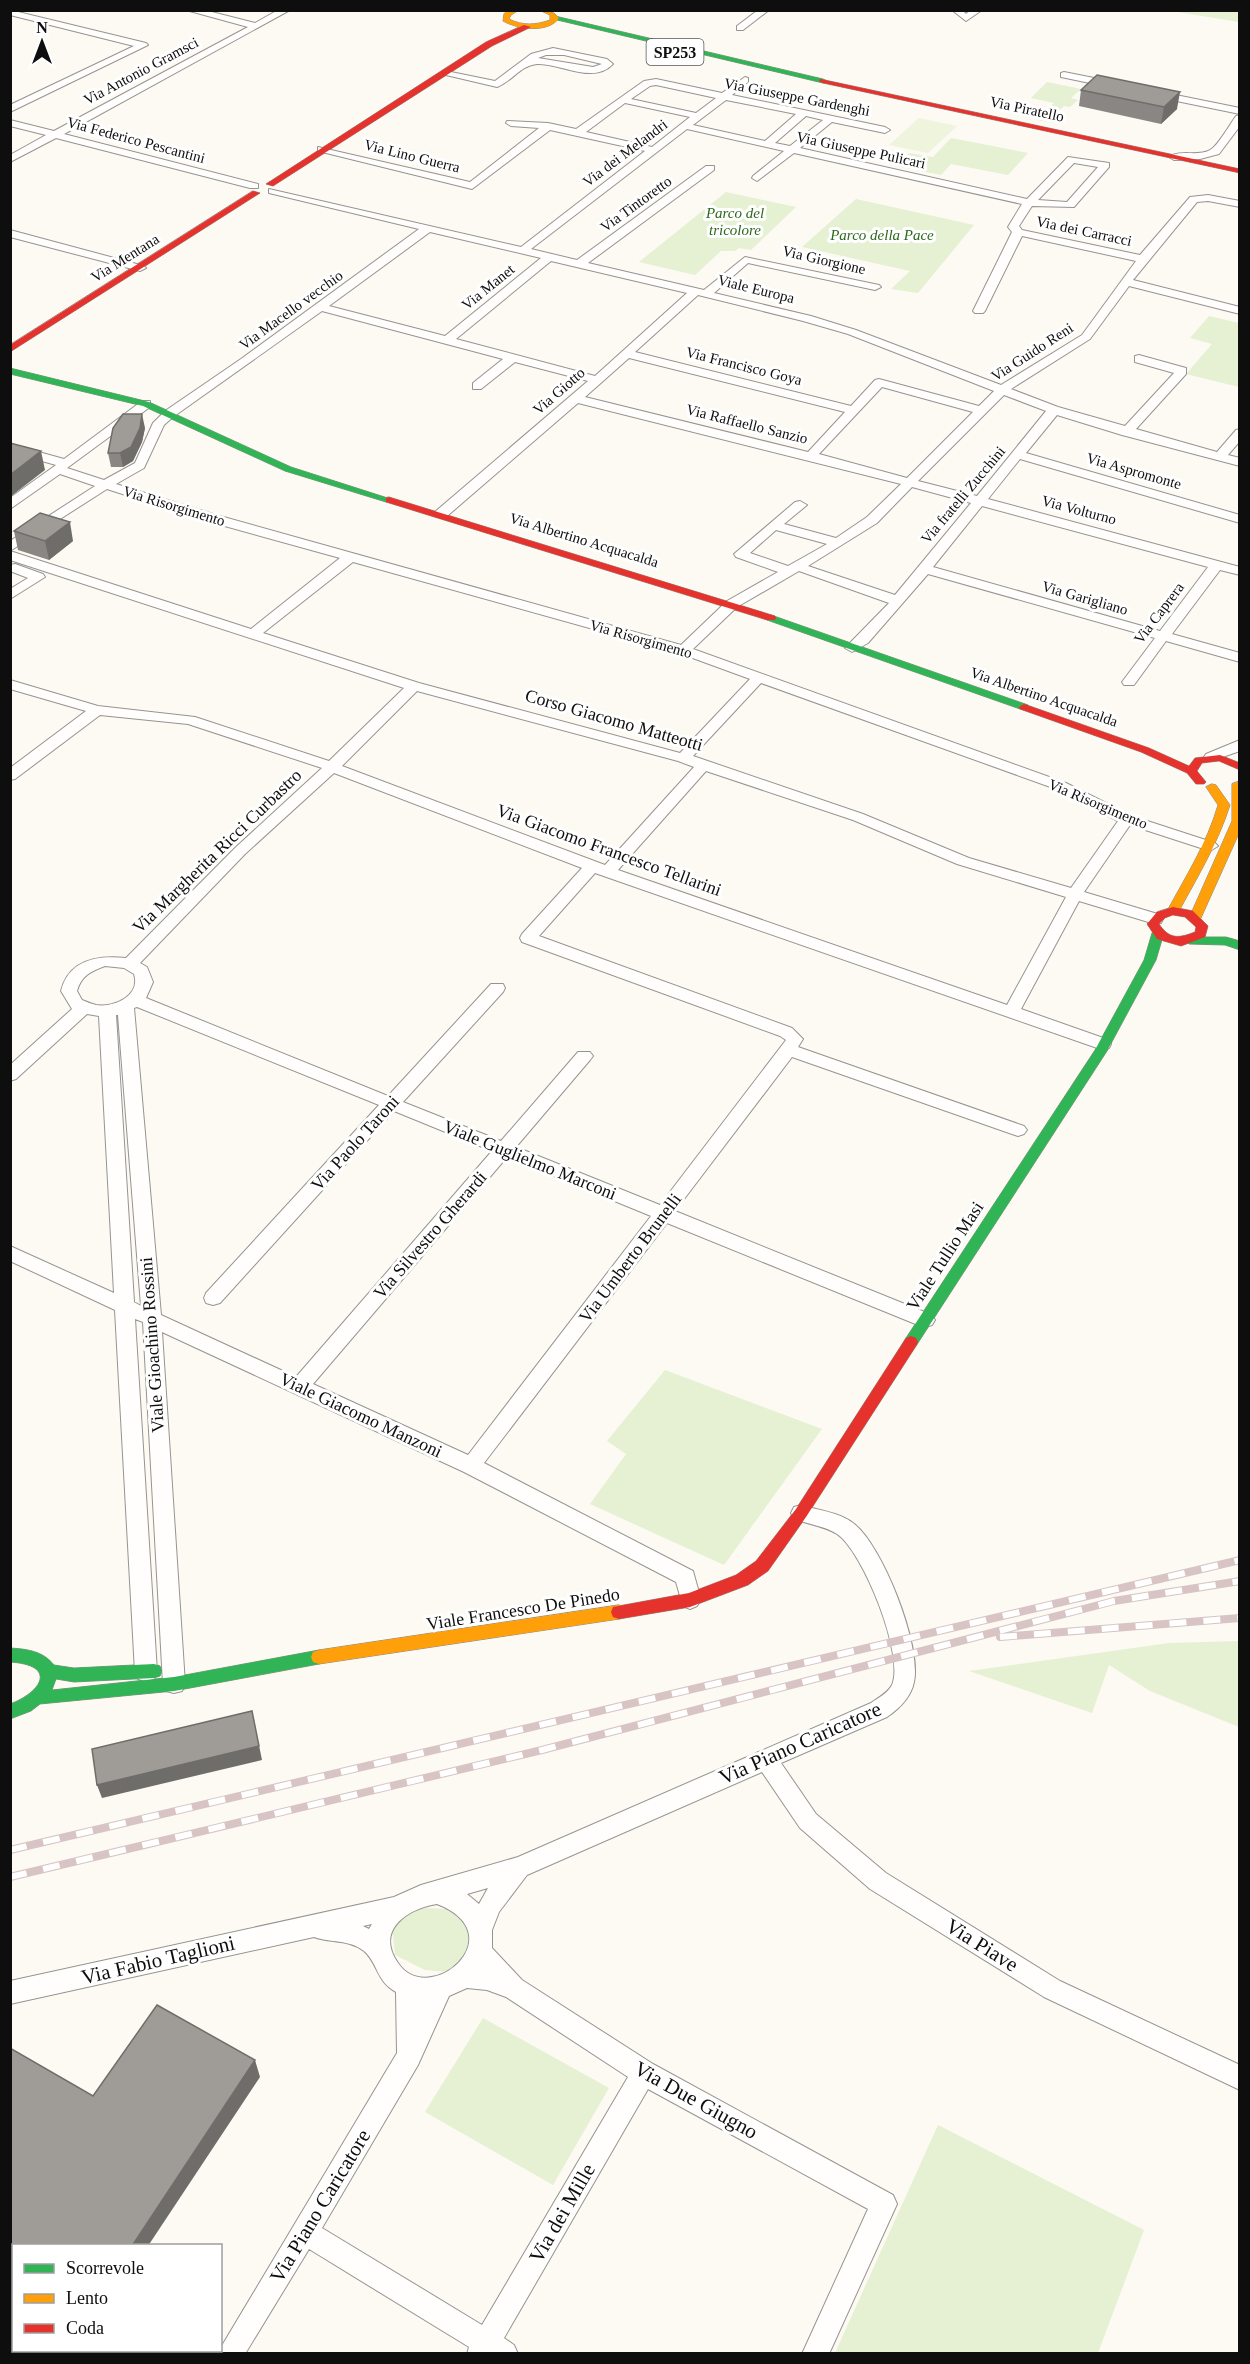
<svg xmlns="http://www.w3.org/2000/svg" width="1250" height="2364" font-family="Georgia,serif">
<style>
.green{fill:#e5f1d2}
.pitch{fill:#eff5dc}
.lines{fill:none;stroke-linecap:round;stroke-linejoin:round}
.street-casing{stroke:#959491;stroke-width:2}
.fast-casing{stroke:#8c8b87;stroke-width:1}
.slow-casing{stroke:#8c8b87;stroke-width:1}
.jam-casing{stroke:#8c8b87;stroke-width:1}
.street{fill:#fffefd;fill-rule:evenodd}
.fast{fill:#30b455;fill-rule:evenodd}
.slow{fill:#ff9f0a;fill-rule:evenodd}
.jam{fill:#e5322d;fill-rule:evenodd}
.rail-casing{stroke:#d8c4c5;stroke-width:8}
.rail{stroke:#fff;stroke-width:6;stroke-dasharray:17;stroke-linecap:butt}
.wall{fill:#898683}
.shaded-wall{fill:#6f6d6a}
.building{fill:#9f9c98;stroke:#6f6d6a;stroke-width:1.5}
.labels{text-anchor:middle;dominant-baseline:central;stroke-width:6;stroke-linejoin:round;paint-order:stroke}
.far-street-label{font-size:15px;fill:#0e0e0e;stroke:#fff}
.far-park-label{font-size:15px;font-style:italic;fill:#2d671d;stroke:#fff}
.shield{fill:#fff;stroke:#565656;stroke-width:1.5}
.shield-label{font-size:16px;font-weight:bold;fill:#0e0e0e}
.street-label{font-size:18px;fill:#0e0e0e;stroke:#fff}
.near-street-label{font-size:21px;fill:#0e0e0e;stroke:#fff}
</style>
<rect width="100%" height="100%" fill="#fcfaf2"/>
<path class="green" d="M1171,11H1239V22Z
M1047,82L1081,89L1071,98L1078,100L1070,107L1064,106L1051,118L1057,121L1054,123L1037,120L1054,103L1031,98Z
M951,138L1028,153L1008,175L951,164L941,175L896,166L909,153L933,157Z
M726,192L796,207L751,250L739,248L735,251H721L695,275L639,262Z
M856,199L974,225L918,293L891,289L910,271L802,247Z
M1209,316L1239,323V387L1186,374L1212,344L1190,338Z
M665,1370L822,1429L724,1565L590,1504L626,1454L607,1441Z
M1239,1641V1727L1150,1691L1109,1665L1092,1713L969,1671L1169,1643Z
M411,1907L445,1909L478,1923L465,1960L448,1972L425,1970L395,1955L392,1926Z
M483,2018L609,2088L553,2185L425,2112Z
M938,2125L1144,2230L1098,2353H835Z"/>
<path class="pitch" d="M919,118L957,126L928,153L889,145Z"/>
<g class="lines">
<defs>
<path id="street" d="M10,10L146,43L148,45L10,112V105L134,46L10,15Z
M186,10H204L255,23L278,10H290L64,134L258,184V188H250L56,138L10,162V155L46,135L10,126V120L54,131L248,27Z
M758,10H769L743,30H737V26Z
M952,10H962L966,14L971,10H982L966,21Z
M553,48L607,59L613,64C593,85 561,63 537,64C521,65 511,82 497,87L446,75L451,72L495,81L531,54ZM546,55H564L602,64L593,67L538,58Z
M1064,72L1114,82L1119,85L1114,88L1061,77V73Z
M745,77L748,78V82L732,95L885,127L890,130L885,133L832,122L800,148L1027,199L1068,157L1109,163V167L1074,207L1032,206L1019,226L1022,230L1140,255L1190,197L1208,195L1240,201V207L1208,201L1197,202L1133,280L1240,307V314L1129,286L1090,339L1011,389L1058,407L1125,426L1174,373L1135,362V356L1139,355L1186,368V374L1136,429L1217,452L1236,430L1240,429V441L1228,455L1240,458V466L1122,435L1057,415L1026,453L1240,515V523L1020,459L988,499L1240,567V575L1220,570L1172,634L1240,653V662L1166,641L1134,685H1124L1122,682L1155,638L928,574L868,643L852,652L845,648L889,603L799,571L737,607L693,649L1066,783L1132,816L1215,843L1218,846L1210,851L1130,825L1084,892L1161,915L1163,919L1161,923L1155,924L1079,901L1021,1009L1109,1040L1111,1044L1109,1048L1103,1050L595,873L539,936L792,1028L803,1039L798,1047L1024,1126L1027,1130L1024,1134L1018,1136L1012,1134L792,1057L675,1211L932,1315L935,1320L932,1325L925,1327L918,1325L667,1223L484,1463L693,1571L701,1600L697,1606L690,1609L683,1606L676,1582L464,1472L162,1332L185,1684L182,1691L174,1693L166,1691L163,1684L143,1322L135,1319L157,1672L154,1679L146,1681L138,1679L135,1672L115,1310L10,1261V1246L114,1293L99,1016L87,1014L16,1079L10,1081V1065L72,1009L61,991C69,959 98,955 126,958L235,848L322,768L188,724L100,715L15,779L10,780V768L86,711L10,689V680L98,706L195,717L329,761L404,688L10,560V551L251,629L340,558L203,520L107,489L10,551V541L95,486L60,474L10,509V498L56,465L10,452V444L64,459L142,401H150V407L67,468L104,480L135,463L153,423L165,411L241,359L419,229L269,193V189L521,247L645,151L550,130L472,189L318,151V147L470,182L539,128L511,126L506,123L507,121L548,123L576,129L644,81L656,79L722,93ZM656,85L716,98L696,113L631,99L650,86ZM726,100L796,114L765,141L693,125ZM625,103L690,117L652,147L586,132ZM806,116L823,120L790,146L775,143ZM687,129L784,151L753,176L752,178L757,181L794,153L1022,204L1008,227L1012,232L973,311L975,313H983L985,311L1022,236L1136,261L1082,335L1001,385L856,330L811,316L714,293L748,263L875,290L881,287L879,285L745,257L704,290L588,263L714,170V166H706L577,260L531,249ZM1074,163L1098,167L1067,202L1038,200ZM430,232L541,258L445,336L329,306ZM551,261L687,293L595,376L456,339ZM698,295L803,321L848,334L994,391L979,406L879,379L875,380L851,406L635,352ZM322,311L503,359L473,383V389H481L515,362L588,381L436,511L434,514L436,517H446L578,403L901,484L867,517L836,538L784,524L807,505L800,501L795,502L734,554L736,557L778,572L727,601L681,645L213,514L116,484L144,468L164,425L173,417ZM629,358L845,412L808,452L585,397ZM882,387L973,412L907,478L819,454ZM1004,395L1046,411L977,496L918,481ZM912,487L971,503L895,595L808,566L877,523ZM982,506L1208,567L1160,631L933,567ZM776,530L827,544L788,566L750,553ZM353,562L679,653L750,679L680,753L419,683L263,633ZM761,683L1056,789L1118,821L1071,888L969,858L863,814L693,756ZM417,691L678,761L694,767L605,865L342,766ZM706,771L853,820L957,864L1066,897L1007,1005L618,870ZM334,773L582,868L522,934L520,938L522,942L780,1036L786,1040L660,1205L516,1147L590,1060L593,1056L590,1052H578L501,1141L403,1102L503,992L505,988L503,984H491L388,1096L146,998L153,982L147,967L140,963L245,854ZM105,966L124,968L134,974C141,995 115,1008 96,1005C92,1004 87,1002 82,1000L77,991C81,976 91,971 105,966ZM137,1007L379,1105L206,1293L204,1298L206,1303L213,1305L220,1303L394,1111L492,1151L296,1377L161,1315L134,1008ZM116,1015H118L141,1306L134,1302ZM507,1157L651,1216L468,1455L313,1384Z
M1156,91L1240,108V114L1152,96L1151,94Z
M1240,115V126L1219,154L1200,159L1174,160L1169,157C1180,149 1198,157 1210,150C1218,146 1230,124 1236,116Z
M10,230L144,266L146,268L140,271L10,237Z
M15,564L43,574L45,577L10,599V589L28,578L10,571V565Z
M1240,740V751L1211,761L1204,757L1206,754Z
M801,1505C817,1510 839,1512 853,1523C882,1544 922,1646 914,1682C911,1697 900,1708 887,1717L781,1763L816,1814L886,1873L1060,1981L1240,2065V2090L1044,1997L870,1889L800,1828L762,1772L527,1875L499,1912L492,1930V1948L522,1980L653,2064L893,2195L897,2204L829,2354H802L868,2209L648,2089L504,2338L514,2345L518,2354H467L469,2347L309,2249L245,2354H217L397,2053L396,1992C376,1981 378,1963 364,1951C349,1939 330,1943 314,1937L10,2004V1981L394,1897L421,1885L518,1857L871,1703C878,1698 888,1693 892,1685C905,1656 863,1551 837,1534C825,1526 807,1524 794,1519L791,1513L794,1507ZM488,1888L479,1904L467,1894ZM437,1904C516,1935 429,2009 398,1963C375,1930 407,1909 437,1904ZM372,1924L369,1929L363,1926ZM467,1988L487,1990L506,1997L628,2077L482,2325L322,2228L418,2065L449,1996Z"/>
<path id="fast" d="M555,16L823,79L827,81L823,83L553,19V17Z
M10,368L149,402L291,467L394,500L386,502L285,471L143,406L10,374Z
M771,615L1028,705L1029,707L1024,710L1020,709L767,620L766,618Z
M1158,929L1164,933L1156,960L1107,1051L916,1346H906L904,1342L906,1338L1095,1050L1144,960L1152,933Z
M1193,937H1226L1240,941V950L1225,945L1189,944L1187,941L1189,938Z
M10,1648C27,1649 43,1651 54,1665L74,1668L154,1664L160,1666L162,1671L160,1676L154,1678L74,1682L56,1679L52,1690L174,1677L319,1650L325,1652L327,1657L325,1662L319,1664L174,1691L40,1704L31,1711L10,1719V1704C42,1692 58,1665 10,1662Z"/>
<path id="slow" d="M510,10H519L511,15L509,19C523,26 536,25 550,20V15L539,10L554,13L559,18C548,34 517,29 503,21L504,14Z
M1240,781V831L1201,918L1199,921H1191L1189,918L1232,821V784Z
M1212,784L1216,785L1230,805C1218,843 1198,876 1179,911L1177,914H1169L1167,911C1186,876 1207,843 1218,805L1206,787Z
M619,1605L625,1607L627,1612L625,1617L619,1619L319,1664L313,1662L311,1657L313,1652L319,1650Z"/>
<path id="jam" d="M524,25L531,27L492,46L273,186L266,184L486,42Z
M820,79L1240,169V173L823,83L819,81Z
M253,191L260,193L10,352V345Z
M389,497L775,616L776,618L775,620H767L386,502V498Z
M1024,704L1149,748L1189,766L1195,758L1220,755L1240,763V770L1219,761L1202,763L1197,771L1206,782L1204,784H1196L1187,773L1141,752L1020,709L1019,707Z
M1173,907L1193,911L1208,926L1205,937L1181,946L1157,939L1147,924L1157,912ZM1173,915L1185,917L1196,927L1195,932C1179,938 1170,940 1159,924L1165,918Z
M911,1336L916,1338L918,1342L916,1346L806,1517L768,1571L748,1585L690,1607L619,1619L613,1617L611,1612L613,1607L689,1593L736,1575L756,1561L796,1509L906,1338Z"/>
</defs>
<use href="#street" class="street-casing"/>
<use href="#fast" class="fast-casing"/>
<use href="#slow" class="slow-casing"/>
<use href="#jam" class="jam-casing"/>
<use href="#street" class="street"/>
<use href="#fast" class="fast"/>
<use href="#slow" class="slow"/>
<use href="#jam" class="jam"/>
<defs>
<path id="rail" d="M1000,1637L1240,1618
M10,1850L1240,1560
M10,1877L542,1750L1114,1601L1240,1581"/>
</defs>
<use href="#rail" class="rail-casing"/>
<use href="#rail" class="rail"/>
</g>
<path class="wall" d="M1081,90L1177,109L1161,124L1079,106Z
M145,428L142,442L133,461L123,467H111L108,453Z
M14,531L73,541L49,560L18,550Z"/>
<path class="shaded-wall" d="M1180,92L1177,109L1161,124L1164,107Z
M142,414L145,428L142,442L133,461L123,467L120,453Z
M41,451L45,470L10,497V475Z
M70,522L73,541L49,560L45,541Z
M252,1711L262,1760L102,1798L97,1785Z
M255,2060L260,2077L148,2246H132Z
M62,2350H79L77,2354H60Z"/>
<path class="building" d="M1097,75L1180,92L1164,107L1081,90Z
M123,414H142L140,428L131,447L120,453H108L113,428Z
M10,443L41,451L10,475Z
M40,513L70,522L45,541L14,531Z
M252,1711L259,1746L97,1785L92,1749Z
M157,2005L255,2060L132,2246H14V2350H62L60,2354H10V2048L93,2096Z"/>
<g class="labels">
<g class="far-street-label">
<text transform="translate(141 71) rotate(-28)">Via Antonio Gramsci</text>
<text transform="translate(797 97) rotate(11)">Via Giuseppe Gardenghi</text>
<text transform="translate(1027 109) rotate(12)">Via Piratello</text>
<text transform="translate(136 140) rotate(15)">Via Federico Pescantini</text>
<text transform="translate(861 150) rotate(12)">Via Giuseppe Pulicari</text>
<text transform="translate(625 153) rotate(-37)">Via dei Melandri</text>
<text transform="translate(412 156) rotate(14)">Via Lino Guerra</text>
<text transform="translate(636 204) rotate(-36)">Via Tintoretto</text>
<text transform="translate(1084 231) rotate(12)">Via dei Carracci</text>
<text transform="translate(125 258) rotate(-32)">Via Mentana</text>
<text transform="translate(824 260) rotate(13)">Via Giorgione</text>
<text transform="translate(488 287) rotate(-39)">Via Manet</text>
<text transform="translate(756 289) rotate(14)">Viale Europa</text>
<text transform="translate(291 310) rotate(-36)">Via Macello vecchio</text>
<text transform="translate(1032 352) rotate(-33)">Via Guido Reni</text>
<text transform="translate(744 366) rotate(14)">Via Francisco Goya</text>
<text transform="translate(559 391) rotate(-41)">Via Giotto</text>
<text transform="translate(747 424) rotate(14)">Via Raffaello Sanzio</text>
<text transform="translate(1134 471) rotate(16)">Via Aspromonte</text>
<text transform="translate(963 495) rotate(-50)">Via fratelli Zucchini</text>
<text transform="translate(174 506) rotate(17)">Via Risorgimento</text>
<text transform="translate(1079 510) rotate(15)">Via Volturno</text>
<text transform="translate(584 540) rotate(17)">Via Albertino Acquacalda</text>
<text transform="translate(1085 598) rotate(16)">Via Garigliano</text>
<text transform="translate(1159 613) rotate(-53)">Via Caprera</text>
<text transform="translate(641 639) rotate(16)">Via Risorgimento</text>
<text transform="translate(1044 697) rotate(19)">Via Albertino Acquacalda</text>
<text transform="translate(1098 804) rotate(23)">Via Risorgimento</text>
</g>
<g class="far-park-label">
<text x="735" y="213">Parco del<tspan x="735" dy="17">tricolore</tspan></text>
<text x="882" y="235">Parco della Pace</text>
</g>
<rect class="shield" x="646.5" y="39" width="57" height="26" rx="4.5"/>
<g class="shield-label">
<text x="675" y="52">SP253</text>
</g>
<g class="street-label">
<text transform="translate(614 720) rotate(16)">Corso Giacomo Matteotti</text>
<text transform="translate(609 850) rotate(20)">Via Giacomo Francesco Tellarini</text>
<text transform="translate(217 851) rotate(-44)">Via Margherita Ricci Curbastro</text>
<text transform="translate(355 1143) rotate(-48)">Via Paolo Taroni</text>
<text transform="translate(530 1160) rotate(22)">Viale Guglielmo Marconi</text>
<text transform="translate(430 1235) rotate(-49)">Via Silvestro Gherardi</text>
<text transform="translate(945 1256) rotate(-57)">Viale Tullio Masi</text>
<text transform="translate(630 1258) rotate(-53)">Via Umberto Brunelli</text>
<text transform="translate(152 1345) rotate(-94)">Viale Gioachino Rossini</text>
<text transform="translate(361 1415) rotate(25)">Viale Giacomo Manzoni</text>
<text transform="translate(523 1609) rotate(-9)">Viale Francesco De Pinedo</text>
</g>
<g class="near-street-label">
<text transform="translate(800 1743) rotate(-24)">Via Piano Caricatore</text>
<text transform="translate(982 1945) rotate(32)">Via Piave</text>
<text transform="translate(158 1960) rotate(-13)">Via Fabio Taglioni</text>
<text transform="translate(696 2100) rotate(29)">Via Due Giugno</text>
<text transform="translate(320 2206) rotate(-59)">Via Piano Caricatore</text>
<text transform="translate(562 2213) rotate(-60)">Via dei Mille</text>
</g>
</g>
<rect width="1250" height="2364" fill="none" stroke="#0e0e0e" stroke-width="24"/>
<rect x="12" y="2244" width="210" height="108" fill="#ffffff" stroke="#9f9f9f" stroke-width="1.5"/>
<rect x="24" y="2264" width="30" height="9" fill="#30b455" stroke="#9f9f9f" stroke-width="1.5"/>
<text x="66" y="2274" font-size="18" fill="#0e0e0e">Scorrevole</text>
<rect x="24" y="2294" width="30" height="9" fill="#ff9f0a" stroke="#9f9f9f" stroke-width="1.5"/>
<text x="66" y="2304" font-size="18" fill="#0e0e0e">Lento</text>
<rect x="24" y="2324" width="30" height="9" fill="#e5322d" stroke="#9f9f9f" stroke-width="1.5"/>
<text x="66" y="2334" font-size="18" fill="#0e0e0e">Coda</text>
<g transform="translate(42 42)" stroke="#ffffff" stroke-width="4.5" paint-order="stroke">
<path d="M0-4.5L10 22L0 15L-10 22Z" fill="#0e0e0e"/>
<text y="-9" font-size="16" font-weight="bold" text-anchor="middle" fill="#0e0e0e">N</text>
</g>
</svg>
